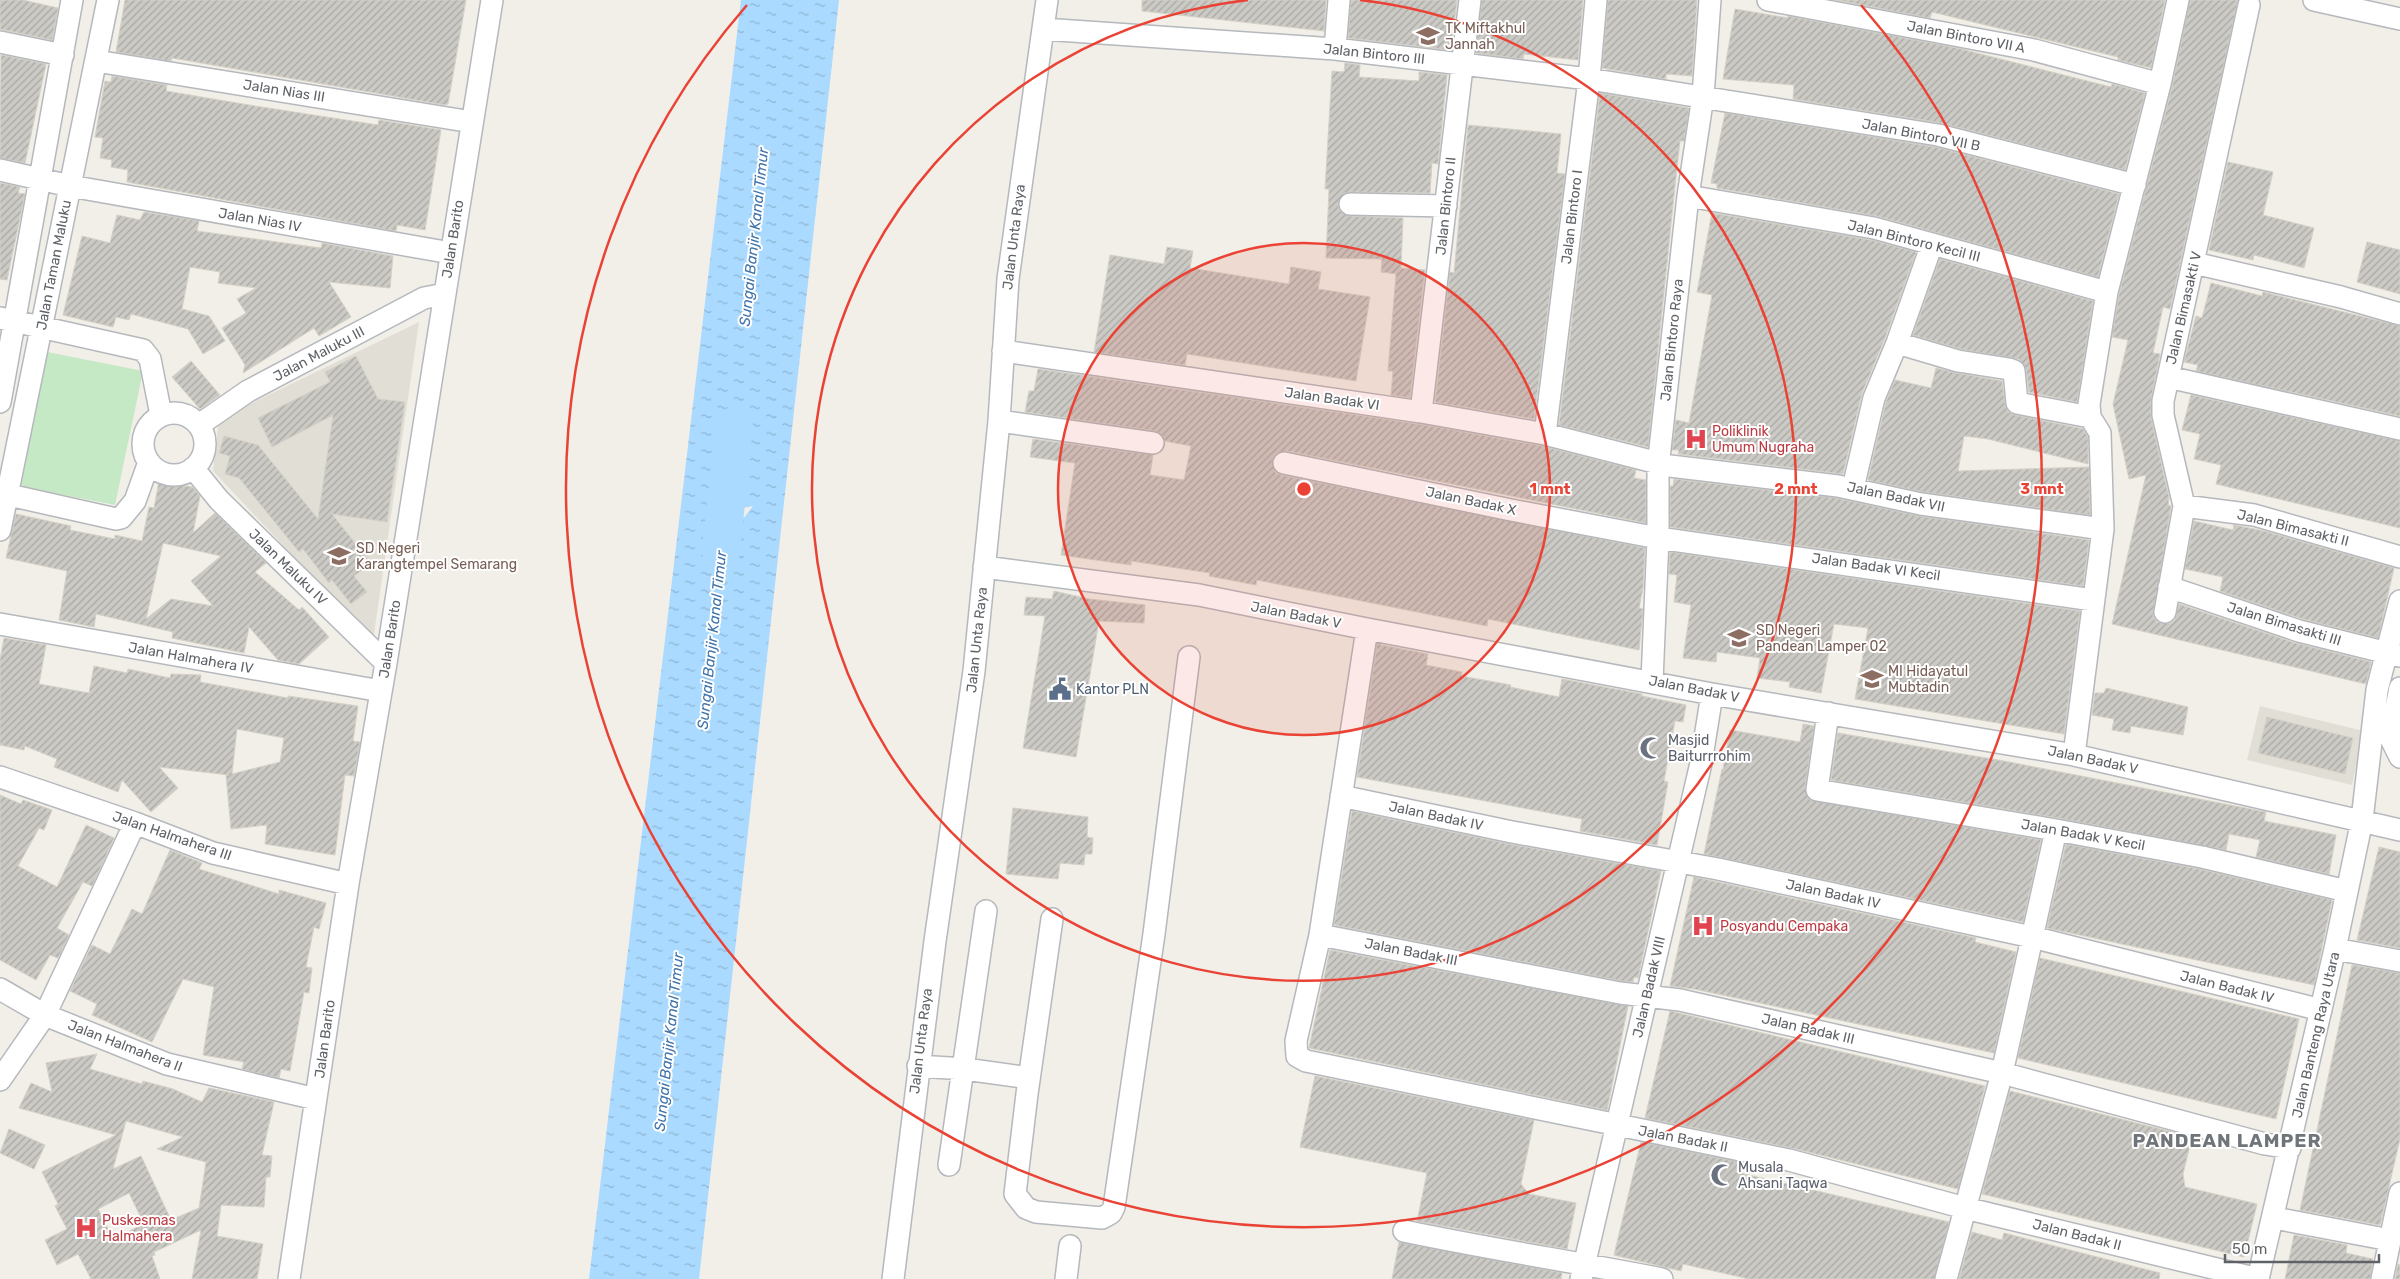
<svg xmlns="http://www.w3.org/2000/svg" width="2400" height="1279" font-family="Rubik,sans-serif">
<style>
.education{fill:#e1ded6}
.grass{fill:#c5e8c5}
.water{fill:url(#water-ripples);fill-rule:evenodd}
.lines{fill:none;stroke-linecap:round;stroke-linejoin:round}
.river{stroke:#aadaff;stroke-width:38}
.building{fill:url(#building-hatch);stroke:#d6d1c6;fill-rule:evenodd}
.minor-casing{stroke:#b5b8bc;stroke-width:24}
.minor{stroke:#fff;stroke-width:21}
.ring{fill:none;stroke:#ea4335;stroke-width:2.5}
.labels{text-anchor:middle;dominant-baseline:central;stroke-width:4;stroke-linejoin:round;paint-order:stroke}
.education-label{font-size:14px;fill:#785e54;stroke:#fff;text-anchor:start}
.street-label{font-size:14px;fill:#5f6368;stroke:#fff}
.health-label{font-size:14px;fill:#be3a42;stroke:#fff;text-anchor:start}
.service-label{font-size:14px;fill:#4e5e75;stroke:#fff;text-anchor:start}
.worship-label{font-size:14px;fill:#5b616d;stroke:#fff;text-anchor:start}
.water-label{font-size:15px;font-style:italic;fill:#4174aa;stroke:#fff}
.district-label{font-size:19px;font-weight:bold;letter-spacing:1px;fill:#70757a;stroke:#fff}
.centre{fill:#ea4335;stroke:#fff;stroke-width:2.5}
.ring-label{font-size:15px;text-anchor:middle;font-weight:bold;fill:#ea4335;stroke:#fff;stroke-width:4;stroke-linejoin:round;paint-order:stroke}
</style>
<defs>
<pattern id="water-ripples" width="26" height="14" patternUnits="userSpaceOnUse" patternTransform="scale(1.25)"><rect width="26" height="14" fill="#aadaff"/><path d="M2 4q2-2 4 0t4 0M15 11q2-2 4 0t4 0" fill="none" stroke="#8eb4d2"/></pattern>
<pattern id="building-hatch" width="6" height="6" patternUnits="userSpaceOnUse" patternTransform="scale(1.25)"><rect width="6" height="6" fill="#cccac5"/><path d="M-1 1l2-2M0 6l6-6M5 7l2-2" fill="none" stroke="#a9a8a4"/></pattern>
</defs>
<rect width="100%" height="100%" fill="#f1efe8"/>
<path class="education" d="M419,322L373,641L213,471L219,419Z
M2260,706L2364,731L2352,785L2247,760Z"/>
<path class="grass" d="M42,351L143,371L115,505L14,485Z"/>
<path class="water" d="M741,0H839L699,1279H589ZM736,450L743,484L739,494L743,508L753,506L743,519L741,528L732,534L726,508L732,454Z"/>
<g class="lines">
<path class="river" d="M721,551L734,426"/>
</g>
<path class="building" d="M0,0H23L58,8L52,40L0,29Z
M125,0H466L448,104L445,105L172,58L171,61L116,52Z
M1142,0H1326L1324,31L1142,11Z
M1351,0H1457L1451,50L1348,38Z
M1482,0H1583L1578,60L1524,54L1523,59L1476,53Z
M1608,0H1697L1692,76L1666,74V79L1602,68Z
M1836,0H2165L2151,68L2118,60V57L1932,12L1930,18Z
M2190,0H2238L2170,309L2163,307L2153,353L2160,354L2151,399V418L2169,498L2168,505L2171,506L2153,616L2157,622L2170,624L2175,620L2179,604L2295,643L2371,662L2366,684L2112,624L2146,475L2129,479L2113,404L2128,340L2112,337L2119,295L2172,87Z
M1735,9L1788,18V16L1957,48L2111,87L2112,84L2145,93L2125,170L1941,123L1793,99L1794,85L1723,79Z
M1,55L46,64L25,163L0,158Z
M1345,63L1360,65L1359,77L1419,81V72L1447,75L1438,164L1432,163L1430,193L1350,192L1344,193L1338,203L1339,210L1349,216L1403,218L1401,268L1425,270L1410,398L1391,395L1393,371H1388L1396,274L1381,272L1382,259L1326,258L1329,189H1325L1332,71L1344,72Z
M112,76L167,85L166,91L255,106L378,125L379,120L441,130L425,230L397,225L396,231L127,182L128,170L111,167L112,160L100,158L103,138L95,137L105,81L111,82Z
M1600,93L1689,108L1684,141H1680L1675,186L1648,447L1559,425Z
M1725,113L1935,147L2119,194L2098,277L1877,216L1717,188V184L1711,183Z
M1468,125L1561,134L1557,173L1565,174L1534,419L1435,402L1450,272L1454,273Z
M2228,162L2273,172L2263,215L2314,228L2304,268L2254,255L2253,260L2209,250Z
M0,183L20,187L18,193L25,194L7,280L0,279Z
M144,212L199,221L197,231L321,248L322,243L393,256L390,288L329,282L351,317L319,336L314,328L243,373L245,365L222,328L246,313L237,299L256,288L218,283L220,272L190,267L182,309L209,316L225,341L203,354L188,329L131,314L129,320L116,317L113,327L63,315L82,236L110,243L117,215L140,220Z
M1712,213L1871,240L1916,252L1885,338L1862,393L1843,474L1678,454L1679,450H1672L1676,420L1689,423L1712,295L1697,292Z
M2367,242L2400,250V294L2357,282Z
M1167,247L1193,251L1190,268L1289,284L1291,267L1321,272L1318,289L1370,297L1356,381L1187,354L1185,365L1094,352L1110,255L1164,264Z
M1940,259L2093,301L2077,402L2029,392L2026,369L2019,359L1961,349L1913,335Z
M2211,283L2262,296L2263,292L2400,326V416L2196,371L2198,365L2184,362L2196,316L2202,318Z
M356,356L378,399L405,402L387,522L332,514L371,563L354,576L367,592L351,604L332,580L329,583L303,549L299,552L239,478L225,474L230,456L219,453L224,436L258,445L318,519L333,415L272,447L258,418L330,382L325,372Z
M191,361L220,395L200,409L172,377Z
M1936,368L1956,373L2002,381L2005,404L2008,412L2015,415L2079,428L2083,429L2088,437V464L1988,439L1964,436L1958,471L2089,467L2090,515L1923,492L1868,480L1886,402L1895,380L1931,388Z
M1038,369L1419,424L1542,446L1636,470L1634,478L1646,480V523L1287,451L1275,454L1272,461L1275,472L1281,475L1645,548L1643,588L1639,608L1643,609L1639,650L1488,619L1487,626L1257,580L1256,585L1209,576L1210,573L1131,561V565L1061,555L1075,463L1030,457L1033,439L1153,455L1150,475L1184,480L1191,446L1165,441L1161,434L1155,431L1025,412L1029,391H1034Z
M2191,395L2400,441V528L2216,484L2221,465L2194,459L2200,434L2182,430Z
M1674,479L1836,498L1919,516L2089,540L2083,586L1670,527V486H1673Z
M159,481L192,487L200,496L193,533L215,513L266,563L255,572L299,610L302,607L329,637L299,664L278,660L249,627L244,653L172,638L173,632L96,614L94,627L59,620L67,571L6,558L16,514L71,526L70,530L115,539V535L142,541L149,507L154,508ZM163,543L221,556L191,581L213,606L171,599L146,619Z
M2194,521L2233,530L2234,525L2264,531L2394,568L2378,638L2303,619L2220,591L2223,577L2185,569Z
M1670,552L2080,611L2064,734L1855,699L1868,628L1834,624L1821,693L1789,687L1790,682L1757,678L1760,658L1717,652L1716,662L1683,658L1691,605L1674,602L1677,575L1669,574Z
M1054,591L1089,599L1145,605L1144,623L1099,621L1076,757L1023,748L1045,616L1024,615L1026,597L1052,599Z
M4,638L46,645L39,684L89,693L94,666L127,673L128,669L170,678L171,674L201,675L200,682L288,698V696L358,706L353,741L360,742L354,776L345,775L335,855L265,844L267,825L231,829L226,775H229L159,767L178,788L151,812L122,780L118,792L54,767L57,759L25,746L24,750L0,745V660ZM237,729L284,738L280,762L232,774Z
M1377,644L1428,654L1426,665L1462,672L1461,676L1511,685L1510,687L1559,697L1562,679L1642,694V696L1686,705L1683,722L1675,721L1664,781L1668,782L1657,845L1580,831L1582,819L1357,777Z
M2106,688L2188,707L2183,735L2131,726L2130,733L2112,730L2114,719L2092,715L2095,693H2104Z
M2267,717L2353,738L2345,774L2258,753Z
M1803,724L1814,726L1805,788L1810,800L2041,840L2023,922L1704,854L1722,769H1723L1730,730L1800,742Z
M1838,733L2004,761L2266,812L2264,821L2336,835L2329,874L2256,857L2260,840L2229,834L2226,850L2058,818L1831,780Z
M0,795L21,804L23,800L52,810L44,830L39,828L18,866L57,887L86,825L114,838L92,886L83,882L57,928L69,935L58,958L50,955L36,980L0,960Z
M1013,808L1088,817L1087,837L1093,838L1092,854H1085L1084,865L1060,863L1058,879L1006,874Z
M1352,811L1509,844L1661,871L1638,978L1634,977L1633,982L1622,981L1334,925Z
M2066,844L2199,869L2332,900L2314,985L2047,928Z
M2379,847L2400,852V948L2357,940Z
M170,850L202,863L199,869L279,894V890L326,903L319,929L314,927L306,967L312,968L309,993L304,992L290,1071L281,1069L279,1078L242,1069L244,1062L203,1055L214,987L183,979L152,1042L92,1015L97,1004L70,991L92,945L110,954L132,909L142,914Z
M1694,877L1976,938L1975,942L2016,952L1994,1053L1694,989L1670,986Z
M1330,950L1628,1006L1607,1110L1309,1048Z
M2040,958L2299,1019L2276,1119L2018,1058Z
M2352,965L2400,973V1139L2380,1225L2300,1210Z
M1670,1011L1985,1086L1958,1189L1792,1148L1645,1118Z
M97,1054L90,1069L142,1084L143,1081L173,1089L202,1102L209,1088L274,1102L262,1155L272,1156L270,1177H266L264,1207L221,1205L217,1236L263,1244L257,1279H192L201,1230L154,1252L155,1255L152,1256L160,1279H91L78,1254L57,1265L45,1240L67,1229L55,1206L58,1204L42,1172L116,1135L19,1108L31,1083L52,1092L46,1063ZM126,1121L183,1137L157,1149L206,1162L199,1208L171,1220L141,1156L113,1169ZM129,1193L144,1224L113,1239L98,1209Z
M1315,1076L1534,1120L1521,1184L1529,1194L1576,1203L1567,1249L1417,1221L1427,1173L1300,1147Z
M2010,1091L2192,1137L2183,1174L2185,1187L2257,1204L2244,1257L1982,1194Z
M9,1129L45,1145L34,1169L0,1153Z
M1641,1142L1738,1162L1736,1172L1949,1222L1934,1279H1749L1683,1264L1681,1271L1614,1255Z
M1972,1232L2002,1240L2004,1233L2160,1273L2159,1279H1959Z
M2294,1235L2347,1245L2346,1253L2373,1259L2370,1279H2285Z
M1399,1242L1562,1273L1561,1279H1392Z
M2398,1264L2400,1265V1279H2395Z"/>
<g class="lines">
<defs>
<path id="minor" d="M1768,0L2034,50L2160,84
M2314,0L2400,19
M1043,29L1335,49L1589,79L1938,135L2135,185
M0,42L63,55
M1335,49L1339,0
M96,61L472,122
M0,170L70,186L451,253
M1688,196L1874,228L2107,292
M1350,204L1446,206
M2194,263L2341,297L2400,314
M0,318L143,350L150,359L161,415
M1897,343L1958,361L2009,369L2014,371L2017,403L2090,417
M1003,351L1421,412L1545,434L1670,466L1838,486L1921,504L2103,529
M2168,377L2400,429
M0,402L72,0
M1421,412L1470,0
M143 444a31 31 0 1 1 62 0a31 31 0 1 1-62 0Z
M999,421L1153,443
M199,425L248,391L424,298L445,294
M1545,434L1589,79L1596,0
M1284,463L1511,510L1658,538L2093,600
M193,468L219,500L386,663
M1853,488L1874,398L1897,343L1932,244
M0,493L116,519L121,518L135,501L149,462
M2184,506L2254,515L2400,557
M0,530L108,0
M984,567L1199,595L1367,629L1712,694L2074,755L2400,830
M2169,587L2299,631L2400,656
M2165,612L2184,506L2163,415V401L2249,5
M0,624L381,691
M1367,629L1320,935L1296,1041L1297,1056L1306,1061L1789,1160L1965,1208L2258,1279
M1652,681L1658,538V467L1688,196L1703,96L1710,0
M2400,688L2390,737L2400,757
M1828,713L1817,790L2056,830L2202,857L2347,891
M2074,755L2103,529L2100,433L2090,417L2089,404L2107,292L2160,84L2178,0
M0,777L135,823L213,853L348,884
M1341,796L1512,832L1718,869L2032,937L2321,1010
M1052,919L1027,1094L1015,1194L1026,1208L1036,1212L1102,1218L1111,1213L1114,1207L1154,934L1189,657
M1320,935L1620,993L1680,1000L2002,1073L2265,1144L2290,1148
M2335,949L2400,961
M0,989L45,1015L167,1064L316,1099
M918,1066L965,1069L1029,1078
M0,1080L45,1015L135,823
M949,1165L986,911
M2274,1218L2390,1240
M1404,1231C1489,1249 1576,1262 1662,1279
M289,1279L348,884L386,663L492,0
M893,1279L935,941L974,671L999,421L1008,279L1047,0
M1066,1279L1070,1246
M1581,1279L1701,763L1712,694
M1946,1279L2002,1073L2056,830
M2258,1279L2335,949L2362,820L2377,690L2400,601
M2382,1279L2400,1193"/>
</defs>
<use href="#minor" class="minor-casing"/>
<use href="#minor" class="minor"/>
</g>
<circle cx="1304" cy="489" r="246" fill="#ea4335" fill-opacity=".12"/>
<g class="ring">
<circle cx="1304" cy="489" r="246"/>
<path d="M1360 0A492 492 0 1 1 1248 0"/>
<path d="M1861 5A738 738 0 1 1 747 5"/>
</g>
<defs>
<symbol id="school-bare" viewBox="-9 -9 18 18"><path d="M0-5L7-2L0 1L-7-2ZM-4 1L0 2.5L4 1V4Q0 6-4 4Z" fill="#8d6e63" stroke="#fff" stroke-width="2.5" paint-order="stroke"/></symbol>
<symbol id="hospital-bare" viewBox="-9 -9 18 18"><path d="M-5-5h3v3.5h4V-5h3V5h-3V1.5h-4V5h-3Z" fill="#e0444e" stroke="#fff" stroke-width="2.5" paint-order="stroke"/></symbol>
<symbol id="civic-bare" viewBox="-9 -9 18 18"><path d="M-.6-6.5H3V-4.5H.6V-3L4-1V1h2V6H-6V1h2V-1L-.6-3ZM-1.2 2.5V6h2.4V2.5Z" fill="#5c6f8a" stroke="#fff" stroke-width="2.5" paint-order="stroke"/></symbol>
<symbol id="mosque-bare" viewBox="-9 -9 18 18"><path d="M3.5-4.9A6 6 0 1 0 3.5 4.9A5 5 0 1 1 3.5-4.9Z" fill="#6b7280" stroke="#fff" stroke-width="2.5" paint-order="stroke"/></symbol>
</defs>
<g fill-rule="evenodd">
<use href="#school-bare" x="1412" y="20" width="32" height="32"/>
<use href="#hospital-bare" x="1680" y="423" width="32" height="32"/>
<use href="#school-bare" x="323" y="540" width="32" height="32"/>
<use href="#school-bare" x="1723" y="622" width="32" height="32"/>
<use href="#school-bare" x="1856" y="663" width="32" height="32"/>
<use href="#civic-bare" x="1044" y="673" width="32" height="32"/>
<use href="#mosque-bare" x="1635" y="732" width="32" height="32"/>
<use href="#hospital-bare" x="1687" y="910" width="32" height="32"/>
<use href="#mosque-bare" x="1706" y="1159" width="32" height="32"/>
<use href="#hospital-bare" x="70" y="1212" width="32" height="32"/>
</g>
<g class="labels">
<g class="education-label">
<text x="1445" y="28">TK Miftakhul<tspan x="1445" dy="16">Jannah</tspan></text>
<text x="356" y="548">SD Negeri<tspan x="356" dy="16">Karangtempel Semarang</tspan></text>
<text x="1756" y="630">SD Negeri<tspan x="1756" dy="16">Pandean Lamper 02</tspan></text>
<text x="1888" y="671">MI Hidayatul<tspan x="1888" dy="16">Mubtadin</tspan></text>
</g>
<g class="street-label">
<text transform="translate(1966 37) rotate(11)">Jalan Bintoro VII A</text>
<text transform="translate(1374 54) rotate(6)">Jalan Bintoro III</text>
<text transform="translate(284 91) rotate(9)">Jalan Nias III</text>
<text transform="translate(1921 135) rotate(11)">Jalan Bintoro VII B</text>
<text transform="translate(1446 206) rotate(-84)">Jalan Bintoro II</text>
<text transform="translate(1572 217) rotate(-83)">Jalan Bintoro I</text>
<text transform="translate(260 220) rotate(10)">Jalan Nias IV</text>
<text transform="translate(1014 237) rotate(-83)">Jalan Unta Raya</text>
<text transform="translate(453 239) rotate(-81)">Jalan Barito</text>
<text transform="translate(1914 241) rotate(14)">Jalan Bintoro Kecil III</text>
<text transform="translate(54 265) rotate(-79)">Jalan Taman Maluku</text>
<text transform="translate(2184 308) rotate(-77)">Jalan Bimasakti V</text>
<text transform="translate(1672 340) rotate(-84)">Jalan Bintoro Raya</text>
<text transform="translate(319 354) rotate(-28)">Jalan Maluku III</text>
<text transform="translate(1332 399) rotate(8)">Jalan Badak VI</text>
<text transform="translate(1896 497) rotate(12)">Jalan Badak VII</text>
<text transform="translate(1471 501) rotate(12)">Jalan Badak X</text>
<text transform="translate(2293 528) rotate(14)">Jalan Bimasakti II</text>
<text transform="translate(288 567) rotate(44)">Jalan Maluku IV</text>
<text transform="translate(1876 567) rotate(8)">Jalan Badak VI Kecil</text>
<text transform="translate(1296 615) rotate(11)">Jalan Badak V</text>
<text transform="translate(2284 624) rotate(17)">Jalan Bimasakti III</text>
<text transform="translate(390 639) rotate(-81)">Jalan Barito</text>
<text transform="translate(977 640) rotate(-84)">Jalan Unta Raya</text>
<text transform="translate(191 658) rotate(10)">Jalan Halmahera IV</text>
<text transform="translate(1694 689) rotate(11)">Jalan Badak V</text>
<text transform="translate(2093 760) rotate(12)">Jalan Badak V</text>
<text transform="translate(1436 816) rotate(12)">Jalan Badak IV</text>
<text transform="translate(2083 835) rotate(10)">Jalan Badak V Kecil</text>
<text transform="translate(172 836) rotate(19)">Jalan Halmahera III</text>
<text transform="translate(1833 894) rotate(12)">Jalan Badak IV</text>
<text transform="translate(1411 952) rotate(11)">Jalan Badak III</text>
<text transform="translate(1649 987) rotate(-77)">Jalan Badak VIII</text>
<text transform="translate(2227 987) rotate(14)">Jalan Badak IV</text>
<text transform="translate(1808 1029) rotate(13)">Jalan Badak III</text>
<text transform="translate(2316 1035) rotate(-77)">Jalan Banteng Raya Utara</text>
<text transform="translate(325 1039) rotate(-82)">Jalan Barito</text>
<text transform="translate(921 1041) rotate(-83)">Jalan Unta Raya</text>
<text transform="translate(125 1046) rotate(21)">Jalan Halmahera II</text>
<text transform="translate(1683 1139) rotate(11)">Jalan Badak II</text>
<text transform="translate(2077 1235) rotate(14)">Jalan Badak II</text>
</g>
<g class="health-label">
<text x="1712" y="431">Poliklinik<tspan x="1712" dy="16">Umum Nugraha</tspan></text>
<text x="1720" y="926">Posyandu Cempaka</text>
<text x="102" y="1220">Puskesmas<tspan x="102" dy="16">Halmahera</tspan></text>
</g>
<g class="service-label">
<text x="1076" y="689">Kantor PLN</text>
</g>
<g class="worship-label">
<text x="1668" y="740">Masjid<tspan x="1668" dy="16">Baiturrrohim</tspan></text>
<text x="1738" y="1167">Musala<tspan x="1738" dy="16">Ahsani Taqwa</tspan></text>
</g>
<g class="water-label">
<text transform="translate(754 237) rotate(-84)">Sungai Banjir Kanal Timur</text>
<text transform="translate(712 640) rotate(-84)">Sungai Banjir Kanal Timur</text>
<text transform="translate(669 1042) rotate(-84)">Sungai Banjir Kanal Timur</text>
</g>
<g class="district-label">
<text x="2227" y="1140">PANDEAN LAMPER</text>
</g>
</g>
<circle cx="1304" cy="489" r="8" class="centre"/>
<g class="ring-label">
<text x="1550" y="494">1 mnt</text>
<text x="1796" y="494">2 mnt</text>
<text x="2042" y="494">3 mnt</text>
</g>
<path d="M2225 1254v8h154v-8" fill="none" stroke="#5f6368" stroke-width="2.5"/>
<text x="2232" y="1254" font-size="15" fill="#5f6368" stroke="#ffffff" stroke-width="4" paint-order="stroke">50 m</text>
</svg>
